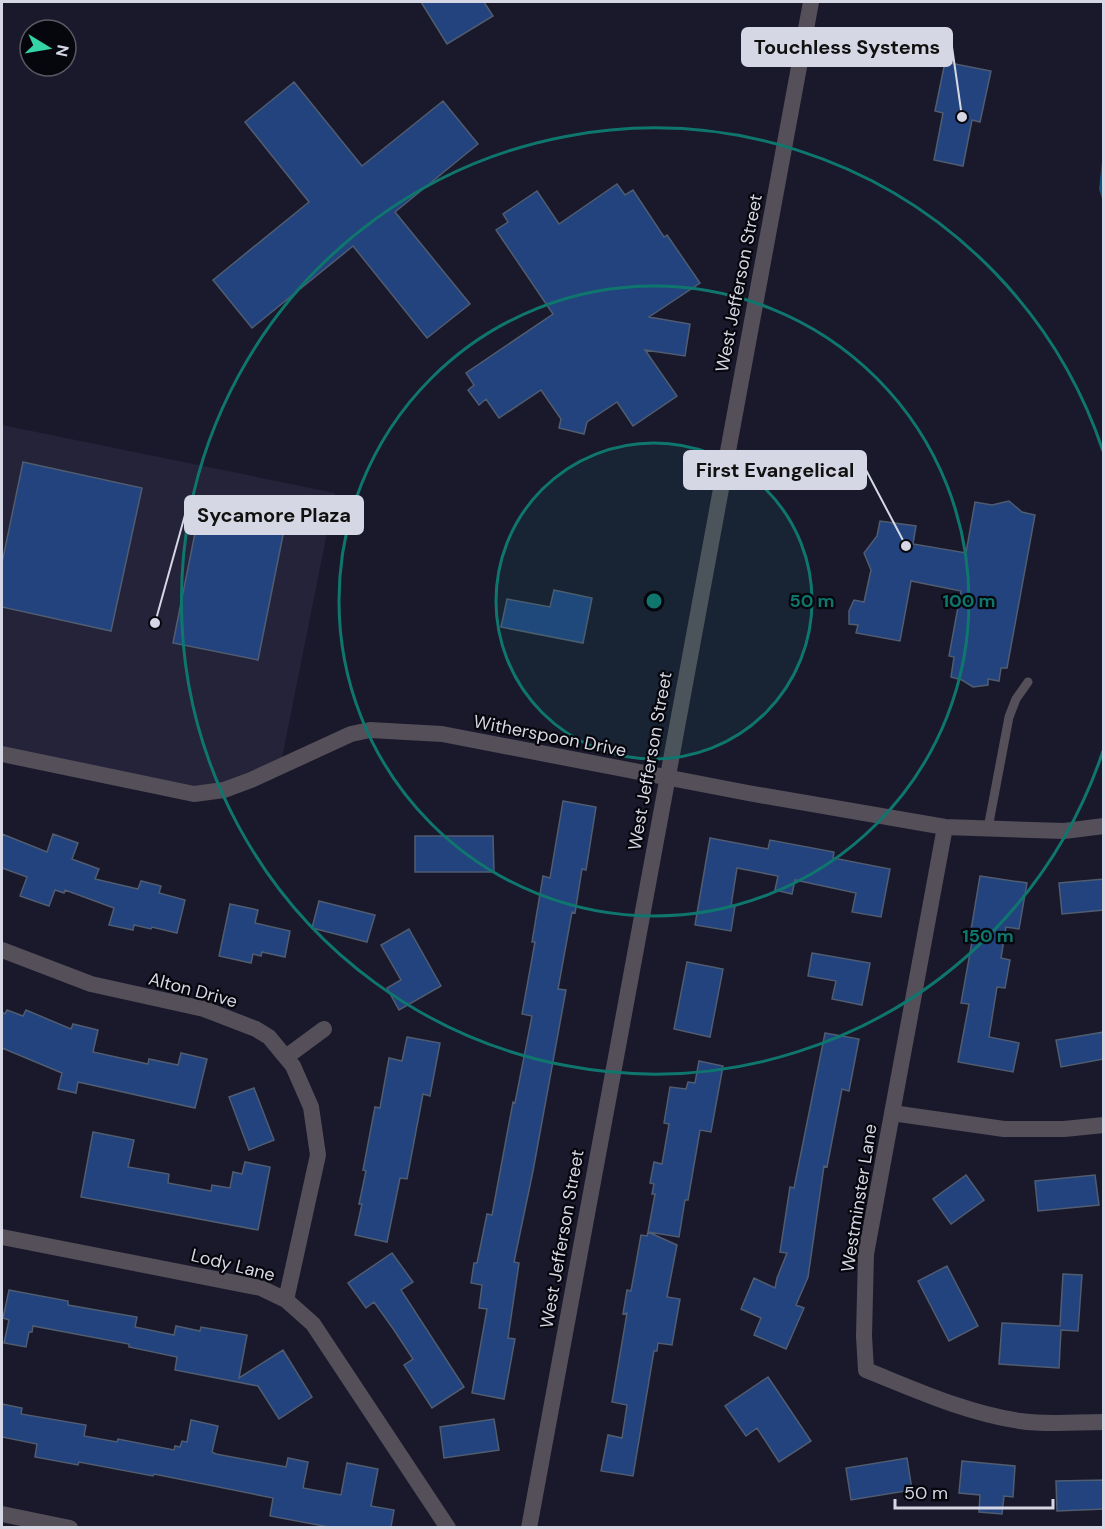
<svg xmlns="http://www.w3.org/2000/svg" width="1105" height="1529" font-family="'DM Sans',sans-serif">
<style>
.built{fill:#24233a}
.water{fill:#105377}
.building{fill:#22437e;stroke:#505c70;stroke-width:1.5}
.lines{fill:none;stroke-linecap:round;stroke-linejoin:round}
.service{stroke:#544f59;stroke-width:9}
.minor{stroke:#544f59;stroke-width:16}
.tertiary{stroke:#544f59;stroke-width:16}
.ring{fill:none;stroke:#0f766e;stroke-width:3}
.labels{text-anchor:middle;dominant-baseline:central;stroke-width:4.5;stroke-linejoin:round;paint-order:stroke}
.street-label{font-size:18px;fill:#d6d7e4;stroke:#06060d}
.centre{fill:#0f766e;stroke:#06060d;stroke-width:3}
.ring-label{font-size:18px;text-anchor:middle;font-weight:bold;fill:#0f766e;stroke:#06060d;stroke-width:4.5;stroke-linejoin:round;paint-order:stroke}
.leader{fill:none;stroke:#d6d7e4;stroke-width:2}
.callout-dot{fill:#d6d7e4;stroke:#06060d;stroke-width:2}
.callout{fill:#d6d7e4;stroke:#d6d7e4;stroke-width:2}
.callout-label{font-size:20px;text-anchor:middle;font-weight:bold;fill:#111}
</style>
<rect width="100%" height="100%" fill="#1a192c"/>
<path class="built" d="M2,425L335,493L280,768L194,794L2,754Z"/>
<path class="water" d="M1103,152V202L1099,189Z"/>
<path class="building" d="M421,2H484L493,16L447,44Z
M945,62L991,71L980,122L972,120L963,166L934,160L943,113L935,111Z
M294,82L362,166L443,101L478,144L395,212L470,304L427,338L353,246L252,328L213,280L309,202L245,122Z
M617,184L625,195L633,190L664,237L667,235L700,283L649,317L690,324L685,356L645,350L677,396L633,426L617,402L587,422L584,434L559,428L561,419L541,390L499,418L486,399L479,405L468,390L474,385L466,373L553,314L496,230L508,222L503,214L537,191L559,224Z
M23,462L142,488L111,631L2,607V563Z
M202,498L287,515L258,660L173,643Z
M1009,501L1022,512L1035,515L1007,668H1001L999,681L988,679V685L973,687L962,680L951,677L954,657L949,656L961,591L911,581L900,641L856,633L858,625L849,624V611L854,600L864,602L871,570L864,553L877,536L880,521L916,526L913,544L966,553L975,502L992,505Z
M554,590L592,598L583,643L501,627L507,599L550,607Z
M563,801L596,807L586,870L582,869L575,913L572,912L558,989L566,990L533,1171L514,1262L519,1263L508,1338L515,1339L504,1399L472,1393L487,1309L479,1308L482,1285L471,1283L474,1263H477L487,1214L492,1215L513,1102L515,1103L532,1016L522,1014L535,942H532L543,876L550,878Z
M2,834L47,852L53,834L78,843L72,859L99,869L95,879L138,889L141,881L161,886L159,893L185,900L177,933L152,927L151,929L134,925L133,930L109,925L114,908L65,890L64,893L55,890L49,906L20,896L27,877L2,868Z
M415,836H493L494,872H415Z
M710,838L768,849L770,840L834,852L833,858L890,869L881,917L852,912L856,893L795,880L792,894L775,890L778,876L737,868L731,906H735L731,931L695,925Z
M980,876L1027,883L1019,929L1006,927L1001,958L1010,960L1005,988L997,987L989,1037L1019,1043L1013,1072L958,1062L969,1004L961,1003L972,942H969Z
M1104,879V910L1062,914L1059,883Z
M319,901L375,915L367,942L312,928Z
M230,904L258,910L255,923L290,931L285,957L262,952L261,956L253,954L251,963L219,956Z
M409,929L441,986L399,1010L387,988L401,980L381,945Z
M812,953L870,963L862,1005L832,999L836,981L808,976Z
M687,962L723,969L710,1037L674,1029Z
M7,1010L23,1016L26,1010L71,1029L73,1024L98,1030L93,1052L148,1064L149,1059L178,1065L181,1053L207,1059L195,1108L78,1082L76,1093L58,1089L62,1073L2,1048V1012L5,1014Z
M1104,1032V1059L1061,1067L1056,1040Z
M825,1033L859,1039L849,1091L842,1089L827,1167L824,1166L808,1277L796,1305L804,1308L786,1349L754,1335L761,1318L741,1309L754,1278L775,1288L777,1278L787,1253L780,1252L790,1187L794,1188Z
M407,1037L440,1043L430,1096L423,1094L407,1179L400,1178L387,1242L355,1235L362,1204H359L366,1171L363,1170L375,1107L380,1108L389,1058L402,1061Z
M699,1061L723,1066L711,1132L700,1130L688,1200H685L679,1237L648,1232L655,1194H652L654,1184L650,1183L654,1162L662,1164L669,1124L664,1123L670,1087L686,1089L688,1082L695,1083Z
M254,1088L274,1140L249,1150L229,1097Z
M93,1132L134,1140L128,1167L169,1174L168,1183L211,1191L212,1185L230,1188L233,1172L242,1174L245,1162L270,1167L258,1230L81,1197Z
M966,1175L984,1200L951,1224L933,1199Z
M1095,1175L1099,1205L1038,1211L1035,1181Z
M648,1232L677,1245L667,1297L680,1299L672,1345L658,1343L657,1351H654L633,1476L601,1471L608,1435L622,1438L627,1405L612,1402L627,1313L623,1314L627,1290L631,1291L641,1235L647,1236Z
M392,1253L413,1282L401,1290L464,1387L432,1408L404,1365L413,1359L394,1330L374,1302L366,1308L348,1283Z
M947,1266L978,1326L949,1341L918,1281Z
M1063,1274L1082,1275L1078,1331L1061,1330L1059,1368L999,1364L1002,1323L1060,1326Z
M9,1290L68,1301V1305L137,1317L135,1327L174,1335L176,1326L200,1331L201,1327L247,1335L239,1378L283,1350L312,1397L279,1419L258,1386L175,1370L177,1357L129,1347V1344L33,1326L32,1332H29L26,1347L4,1343L9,1320L3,1318Z
M768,1377L811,1441L779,1462L757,1428L746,1436L725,1406Z
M2,1404L22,1408L21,1414L86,1425L84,1436L117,1442L118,1439L174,1450L175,1446L180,1447L182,1441L187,1442L191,1420L218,1426L212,1452L216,1454L286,1467L288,1458L308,1462L303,1488L341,1495L347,1463L378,1469L371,1506L394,1510L391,1527H329L270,1516L273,1498L154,1474L153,1476L79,1462L78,1465L35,1457L37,1444L2,1437Z
M494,1419L499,1450L444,1458L440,1427Z
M907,1458L912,1490L851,1500L846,1468Z
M962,1461L1015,1466L1013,1497L1004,1496L1002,1514L979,1512L980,1495L959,1493Z
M1104,1480V1509L1057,1511L1056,1481Z"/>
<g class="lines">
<path class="service" d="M988,828L1009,717L1016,699L1028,682"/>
<path class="minor" d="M2,754L194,794L224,790L251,780L351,734L370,730L442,734L748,793L945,827L1064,831L1104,826
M945,827L866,1254L864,1336L866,1370C916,1390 966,1413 1020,1421C1047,1425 1076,1422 1104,1422
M2,950L91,984L204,1009L256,1029L269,1037L293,1066L311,1107L318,1155L286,1300
M286,1057L324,1029
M892,1113L1004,1129H1064L1104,1125
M2,1237L261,1288L286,1300L313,1324L448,1528"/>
<path class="tertiary" d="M2,1514L70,1528
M529,1528L811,2"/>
</g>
<circle cx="654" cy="601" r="158" fill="#0f766e" fill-opacity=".12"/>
<g class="ring">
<circle cx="654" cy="601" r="158"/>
<circle cx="654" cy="601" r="315"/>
<path d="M1103 751A473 473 0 1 1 1103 451"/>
</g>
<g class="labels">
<g class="street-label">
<text transform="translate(739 283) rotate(-79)">West Jefferson Street</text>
<text transform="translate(550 736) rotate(11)">Witherspoon Drive</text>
<text transform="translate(650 761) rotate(-80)">West Jefferson Street</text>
<text transform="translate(193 990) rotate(15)">Alton Drive</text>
<text transform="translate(859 1198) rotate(-81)">Westminster Lane</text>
<text transform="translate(562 1239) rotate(-80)">West Jefferson Street</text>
<text transform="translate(233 1265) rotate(14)">Lody Lane</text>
</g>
</g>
<circle cx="654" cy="601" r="9" class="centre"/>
<g class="ring-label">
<text x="812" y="607">50 m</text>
<text x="969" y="607">100 m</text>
<text x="988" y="942">150 m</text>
</g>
<path class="leader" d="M962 117L952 47M906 546L866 470M155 623L185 515"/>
<g class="callout-dot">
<circle cx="962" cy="117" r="6"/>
<circle cx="906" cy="546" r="6"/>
<circle cx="155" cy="623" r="6"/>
</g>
<g class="callout">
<rect x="742" y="28" width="210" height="38" rx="6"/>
<rect x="684" y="451" width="182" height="38" rx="6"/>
<rect x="185" y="496" width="178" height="38" rx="6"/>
</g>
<g class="callout-label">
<text x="847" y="54">Touchless Systems</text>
<text x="775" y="477">First Evangelical</text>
<text x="274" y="522">Sycamore Plaza</text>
</g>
<rect width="1105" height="1529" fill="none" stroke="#d6d7e4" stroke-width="6"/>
<g transform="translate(48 48) rotate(101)"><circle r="28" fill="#06060d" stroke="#595a63" stroke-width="1.5"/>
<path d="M0-4.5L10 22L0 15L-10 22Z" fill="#35d4a7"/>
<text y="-9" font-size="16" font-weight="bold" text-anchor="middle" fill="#d6d7e4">N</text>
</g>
<path d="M895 1499v9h158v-9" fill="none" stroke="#d6d7e4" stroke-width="3"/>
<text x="904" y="1499" font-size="18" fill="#d6d7e4" stroke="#06060d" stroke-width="4.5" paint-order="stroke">50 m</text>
</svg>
